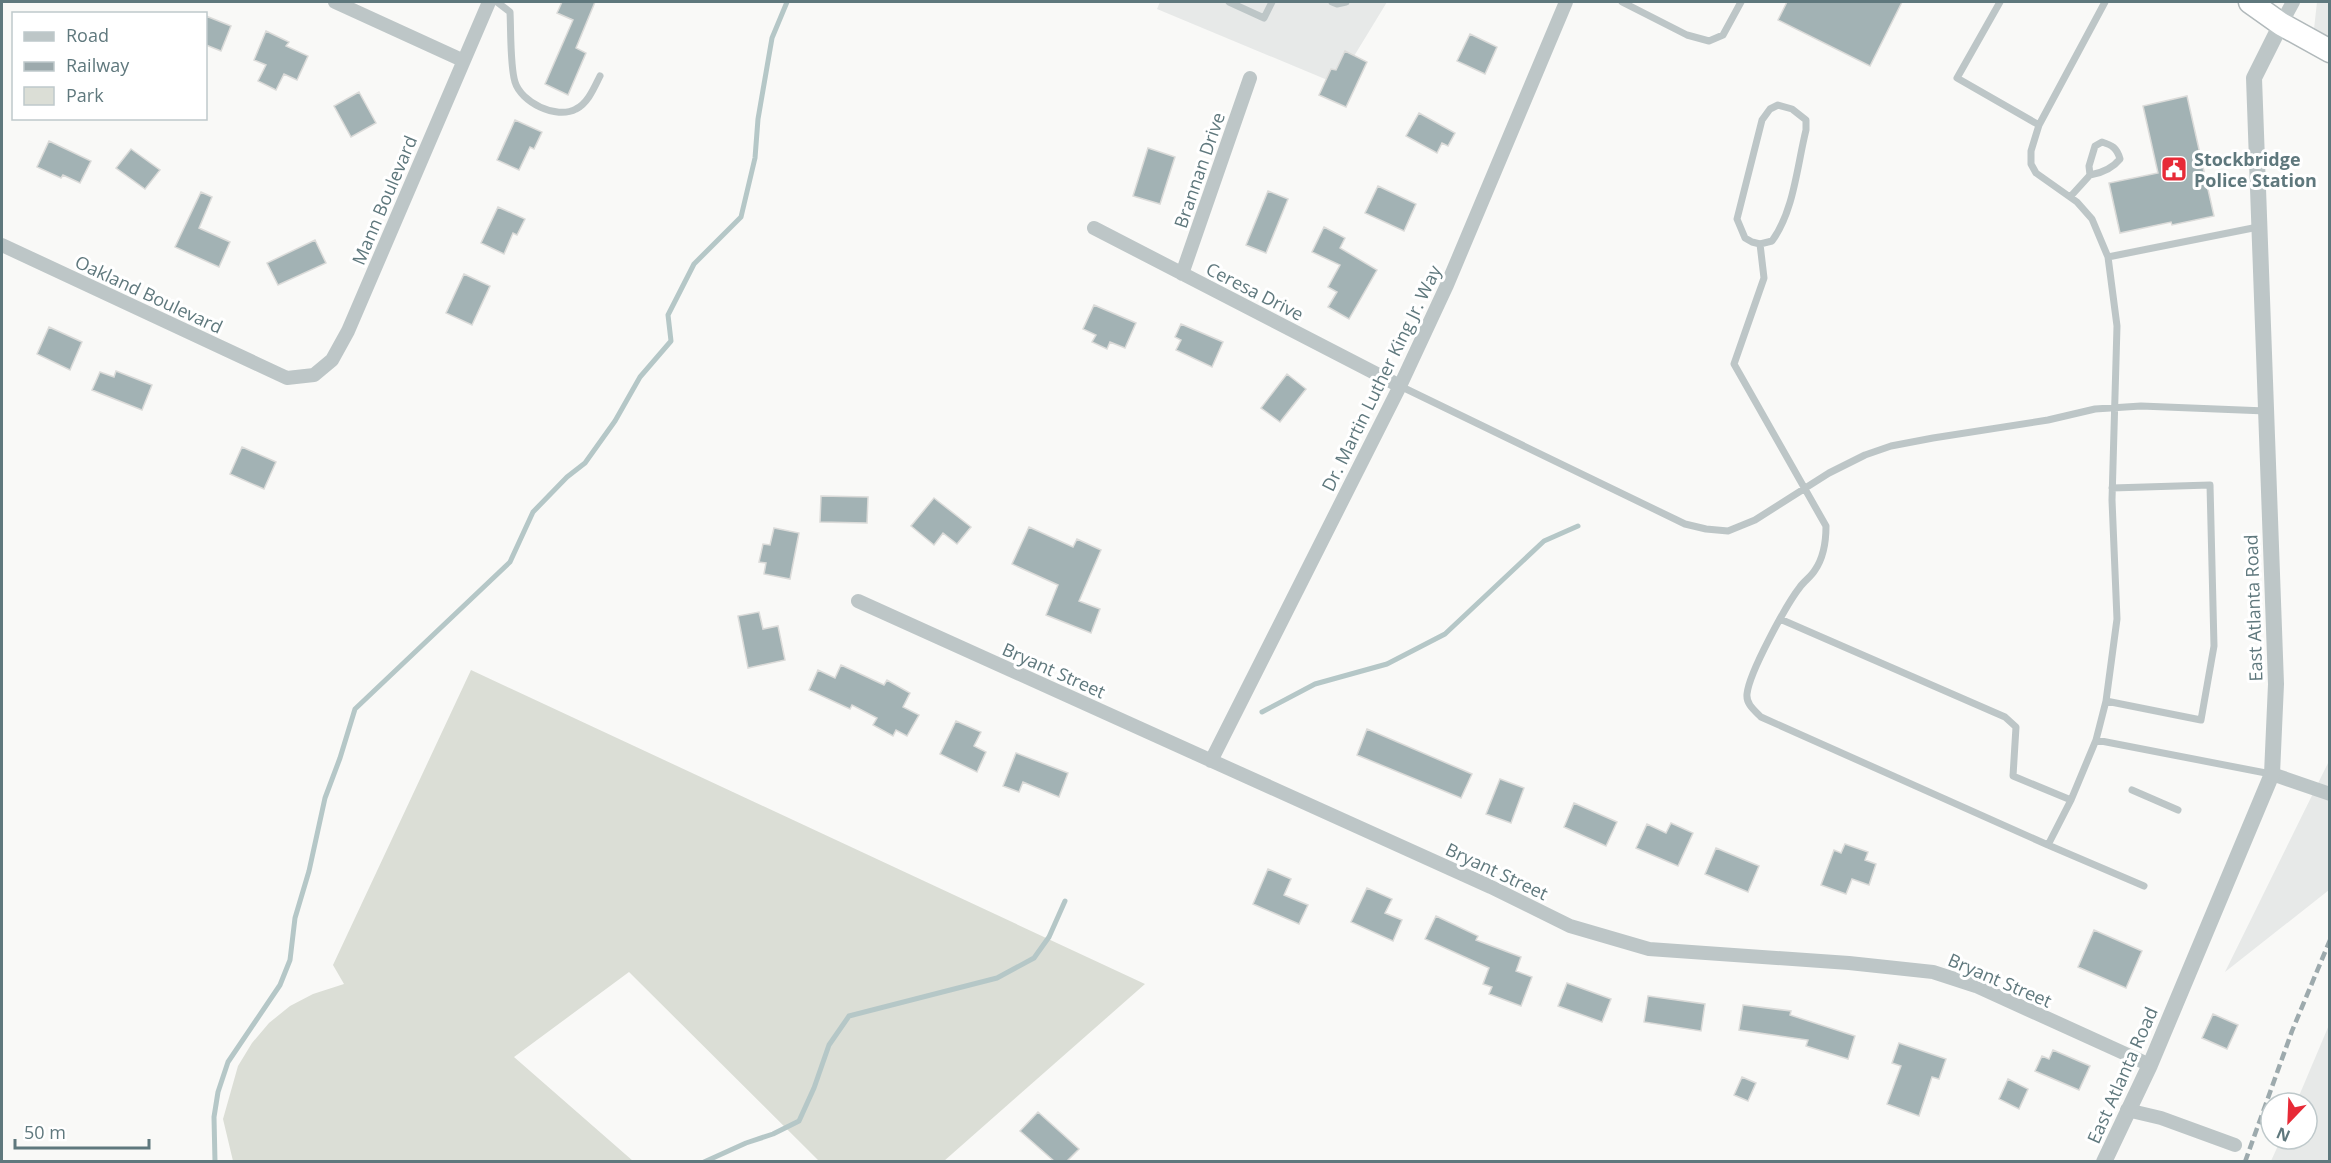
<svg xmlns="http://www.w3.org/2000/svg" width="2331" height="1163" font-family="'Open Sans',sans-serif">
<style>
.built{fill:#e7e9e8}
.green{fill:#dbded6}
.lines{fill:none;stroke-linecap:round;stroke-linejoin:round}
.stream{stroke:#b5c7c7;stroke-width:5}
.building{fill:#a2b2b4;stroke:#dbdbd9;stroke-width:1.5}
.trunk-casing{stroke:#b1b9bb;stroke-width:25}
.service{stroke:#bdc6c7;stroke-width:7}
.minor{stroke:#bdc6c7;stroke-width:14}
.tertiary{stroke:#bdc6c7;stroke-width:16}
.trunk{stroke:#fff;stroke-width:22}
.rail{stroke:#9daaad;stroke-width:4.5;stroke-dasharray:9 4.5;stroke-linecap:butt}
.labels{text-anchor:middle;dominant-baseline:central;stroke-width:6;stroke-linejoin:round;paint-order:stroke}
.poi-label{font-size:18px;font-weight:bold;fill:#5f787d;stroke:#fff;text-anchor:start}
.street-label{font-size:18px;fill:#5f787d;stroke:#fff}
</style>
<rect width="100%" height="100%" fill="#f9f9f7"/>
<path class="built" d="M1160,2H1387L1337,84L1157,9Z
M2317,2H2329V44L2313,38Z
M2329,761V890L2225,972Z
M2329,1025V1161H2271L2281,1139H2307V1103H2296Z"/>
<path class="green" d="M471,670L1145,984L944,1161H819L629,972L514,1057L633,1161H233L223,1119L238,1066L252,1043L269,1023L290,1006L313,994L344,984L333,965Z"/>
<g class="lines">
<path class="stream" d="M1262,712L1315,684L1387,664L1445,634L1544,541L1578,526
M215,1162L214,1117L218,1092L228,1062L280,985L290,960L295,918L309,871L325,798L340,758L355,709L510,562L533,512L567,477L585,463L615,421L640,377L671,341L668,315L694,264L741,217L755,158L758,119L772,38L787,2
M704,1162L746,1143L773,1134L799,1121L814,1088L829,1045L849,1016L997,978L1034,958L1049,937L1065,901"/>
</g>
<path class="building" d="M562,2H595L576,48L586,53L568,95L545,84L573,20L557,13Z
M1787,2H1902L1870,66L1778,20Z
M206,16L231,26L221,51L206,45Z
M266,31L289,42L286,46L308,56L297,80L284,74L276,90L258,81L266,65L254,60Z
M1470,34L1497,47L1485,74L1457,61Z
M1345,51L1367,62L1346,107L1319,95L1331,69L1336,70Z
M359,92L376,123L351,137L334,106Z
M2187,96L2214,216L2172,225L2171,222L2120,233L2109,183L2158,173L2143,106Z
M1419,113L1455,133L1448,146L1442,143L1437,153L1406,136Z
M515,120L542,132L534,149L530,147L519,170L497,160Z
M49,141L91,161L80,183L63,175L61,178L37,167Z
M1148,148L1175,157L1160,204L1133,196Z
M131,149L160,170L145,189L116,168Z
M1378,186L1416,204L1404,231L1365,213Z
M1268,191L1288,199L1266,253L1246,245Z
M201,192L212,197L199,228L230,242L219,267L175,247Z
M498,207L525,219L517,235L513,233L504,254L481,243Z
M1324,227L1345,238L1340,248L1377,270L1349,319L1328,307L1337,292L1328,287L1340,265L1312,252Z
M315,240L326,263L278,285L267,263Z
M464,274L490,286L472,325L446,313Z
M1094,305L1136,323L1125,348L1110,342L1107,349L1092,342L1096,335L1083,329Z
M1181,324L1223,342L1212,367L1176,350L1181,340L1175,337Z
M49,327L82,342L70,370L37,354Z
M116,371L152,385L142,410L92,390L100,372L114,377Z
M1287,374L1306,389L1280,422L1261,408Z
M242,447L276,462L264,489L230,474Z
M821,496L868,497L867,523L820,522Z
M934,498L971,527L957,544L943,533L934,545L911,526Z
M1029,527L1073,547L1077,539L1101,550L1079,601L1100,609L1091,633L1046,615L1058,585L1012,564Z
M774,528L799,533L790,579L764,574L766,563L759,562L763,544L770,545Z
M759,612L763,629L778,626L785,660L748,668L738,616Z
M841,665L884,685L887,680L910,693L903,707L919,715L907,736L896,730L893,736L873,725L877,718L852,705L850,709L809,690L818,670L835,678Z
M956,721L981,732L974,746L986,752L977,772L940,754Z
M1367,729L1472,774L1461,798L1357,755Z
M1016,753L1068,773L1059,797L1023,782L1019,792L1003,786Z
M1500,779L1524,788L1511,823L1486,814Z
M1574,803L1617,822L1606,846L1564,827Z
M1671,823L1693,833L1678,866L1636,848L1647,824L1666,833Z
M1845,844L1868,852L1865,860L1876,864L1869,885L1852,879L1846,894L1821,885L1834,850L1841,853Z
M1716,848L1759,866L1748,892L1705,874Z
M1268,869L1291,879L1284,895L1308,905L1299,924L1253,904Z
M1367,888L1392,899L1385,913L1402,920L1393,941L1351,922Z
M1436,916L1478,936L1476,940L1521,957L1516,971L1532,977L1521,1006L1489,994L1492,987L1483,984L1489,968L1425,939Z
M2094,930L2142,951L2126,988L2078,967Z
M1567,983L1611,999L1602,1022L1558,1006Z
M1648,996L1705,1004L1701,1031L1644,1022Z
M1743,1005L1791,1011L1790,1015L1855,1036L1848,1059L1806,1046L1808,1040L1739,1030Z
M2213,1014L2238,1025L2227,1049L2202,1038Z
M1899,1043L1946,1059L1939,1079L1932,1077L1919,1116L1887,1104L1901,1066L1892,1063Z
M2053,1050L2090,1066L2079,1090L2035,1071L2042,1056L2049,1059Z
M1742,1077L1756,1083L1748,1101L1734,1095Z
M2008,1079L2028,1089L2019,1109L1999,1099Z
M1038,1112L1079,1149L1067,1161H1054L1020,1131Z"/>
<g class="lines">
<defs>
<path id="trunk" d="M2250,2L2281,24L2330,51"/>
</defs>
<use href="#trunk" class="trunk-casing"/>
<path class="service" d="M497,2L510,12C511,30 510,66 515,82C521,102 556,120 576,109C588,103 594,88 600,76
M1229,2L1264,18L1272,2
M1332,2L1337,4L1346,2
M1622,2L1687,35L1709,41L1723,35L1741,2
M2000,2L1957,78L2039,125L2105,2
M1778,105L1792,109L1806,120V130C1797,166 1794,211 1772,241L1760,244L1752,242L1745,238L1737,219L1762,120L1770,109Z
M2039,125L2031,151V164L2036,173L2077,202L2092,219L2108,257L2117,326L2112,500L2117,619L2106,701L2096,740L2271,774
M2070,197L2090,175C2102,173 2112,169 2120,159C2117,148 2112,145 2102,142L2095,146L2089,166L2090,175
M1760,244L1764,278L1734,364L1826,526C1826,542 1824,557 1815,570C1811,577 1804,581 1800,587C1786,605 1749,673 1747,694C1746,704 1754,710 1761,717L2048,845L2071,800L2096,740
M2108,257L2258,227
M1400,386L1685,524L1706,529L1728,531L1755,520L1829,473L1865,455L1891,446L1933,438L2048,420L2095,409L2141,406L2266,411
M1780,619L2005,717L2016,727L2013,776L2071,800
M2106,701L2201,720L2214,646L2210,485L2112,488
M2132,790L2178,810
M2048,845L2144,886"/>
<path class="minor" d="M335,2L462,60
M2281,24L2293,2
M1094,228L1400,386
M2,245L287,378L314,375L332,360L348,331L489,2
M1182,274L1250,78
M858,601L1491,887L1570,926L1649,949L1849,963L1933,972L1976,986L2150,1065
M1211,761L1400,386L1447,285L1566,2
M2272,774L2330,794
M2127,1110L2161,1118L2235,1145"/>
<path class="tertiary" d="M2104,1162L2150,1065L2272,774L2276,684L2254,78L2281,24"/>
<use href="#trunk" class="trunk"/>
<path class="rail" d="M2245,1162L2292,1031L2330,940"/>
</g>
<defs>
<symbol id="civic-square" viewBox="-11 -11 22 22"><rect x="-9" y="-9" width="18" height="18" rx="4" fill="#e72a37" stroke="#fff"/><path d="M-.6-6.5H3V-4.5H.6V-3L4-1V1h2V6H-6V1h2V-1L-.6-3ZM-1.2 2.5V6h2.4V2.5Z" fill="#fff"/></symbol>
</defs>
<g fill-rule="evenodd">
<use href="#civic-square" x="2159" y="154" width="30" height="30"/>
</g>
<g class="labels">
<g class="poi-label">
<text x="2194" y="159">Stockbridge<tspan x="2194" dy="21">Police Station</tspan></text>
</g>
<g class="street-label">
<text transform="translate(1199 170) rotate(-71)">Brannan Drive</text>
<text transform="translate(384 200) rotate(-67)">Mann Boulevard</text>
<text transform="translate(1255 291) rotate(27)">Ceresa Drive</text>
<text transform="translate(149 294) rotate(25)">Oakland Boulevard</text>
<text transform="translate(1381 378) rotate(-64)">Dr. Martin Luther King Jr. Way</text>
<text transform="translate(2253 608) rotate(-92)">East Atlanta Road</text>
<text transform="translate(1054 670) rotate(24)">Bryant Street</text>
<text transform="translate(1497 871) rotate(25)">Bryant Street</text>
<text transform="translate(2000 980) rotate(23)">Bryant Street</text>
<text transform="translate(2122 1075) rotate(-66)">East Atlanta Road</text>
</g>
</g>
<rect width="2331" height="1163" fill="none" stroke="#5f787d" stroke-width="6"/>
<rect x="12" y="12" width="195" height="108" fill="#ffffff" stroke="#bfc9cb" stroke-width="1.5"/>
<rect x="24" y="32" width="30" height="9" fill="#bdc6c7" stroke="#bfc9cb" stroke-width="1.5"/>
<text x="66" y="42" font-size="18" fill="#5f787d">Road</text>
<rect x="24" y="62" width="30" height="9" fill="#9daaad" stroke="#bfc9cb" stroke-width="1.5"/>
<text x="66" y="72" font-size="18" fill="#5f787d">Railway</text>
<rect x="24" y="87" width="30" height="18" fill="#dbded6" stroke="#bfc9cb" stroke-width="1.5"/>
<text x="66" y="102" font-size="18" fill="#5f787d">Park</text>
<g transform="translate(2289 1121) rotate(203)"><circle r="28" fill="#ffffff" stroke="#bfc9cb" stroke-width="1.5"/>
<path d="M0-4.5L10 22L0 15L-10 22Z" fill="#e72a37"/>
<text y="-9" font-size="16" font-weight="bold" text-anchor="middle" fill="#5f787d">N</text>
</g>
<path d="M15 1139v9h134v-9" fill="none" stroke="#5f787d" stroke-width="3"/>
<text x="24" y="1139" font-size="18" fill="#5f787d" stroke="#ffffff" stroke-width="4.5" paint-order="stroke">50 m</text>
</svg>
